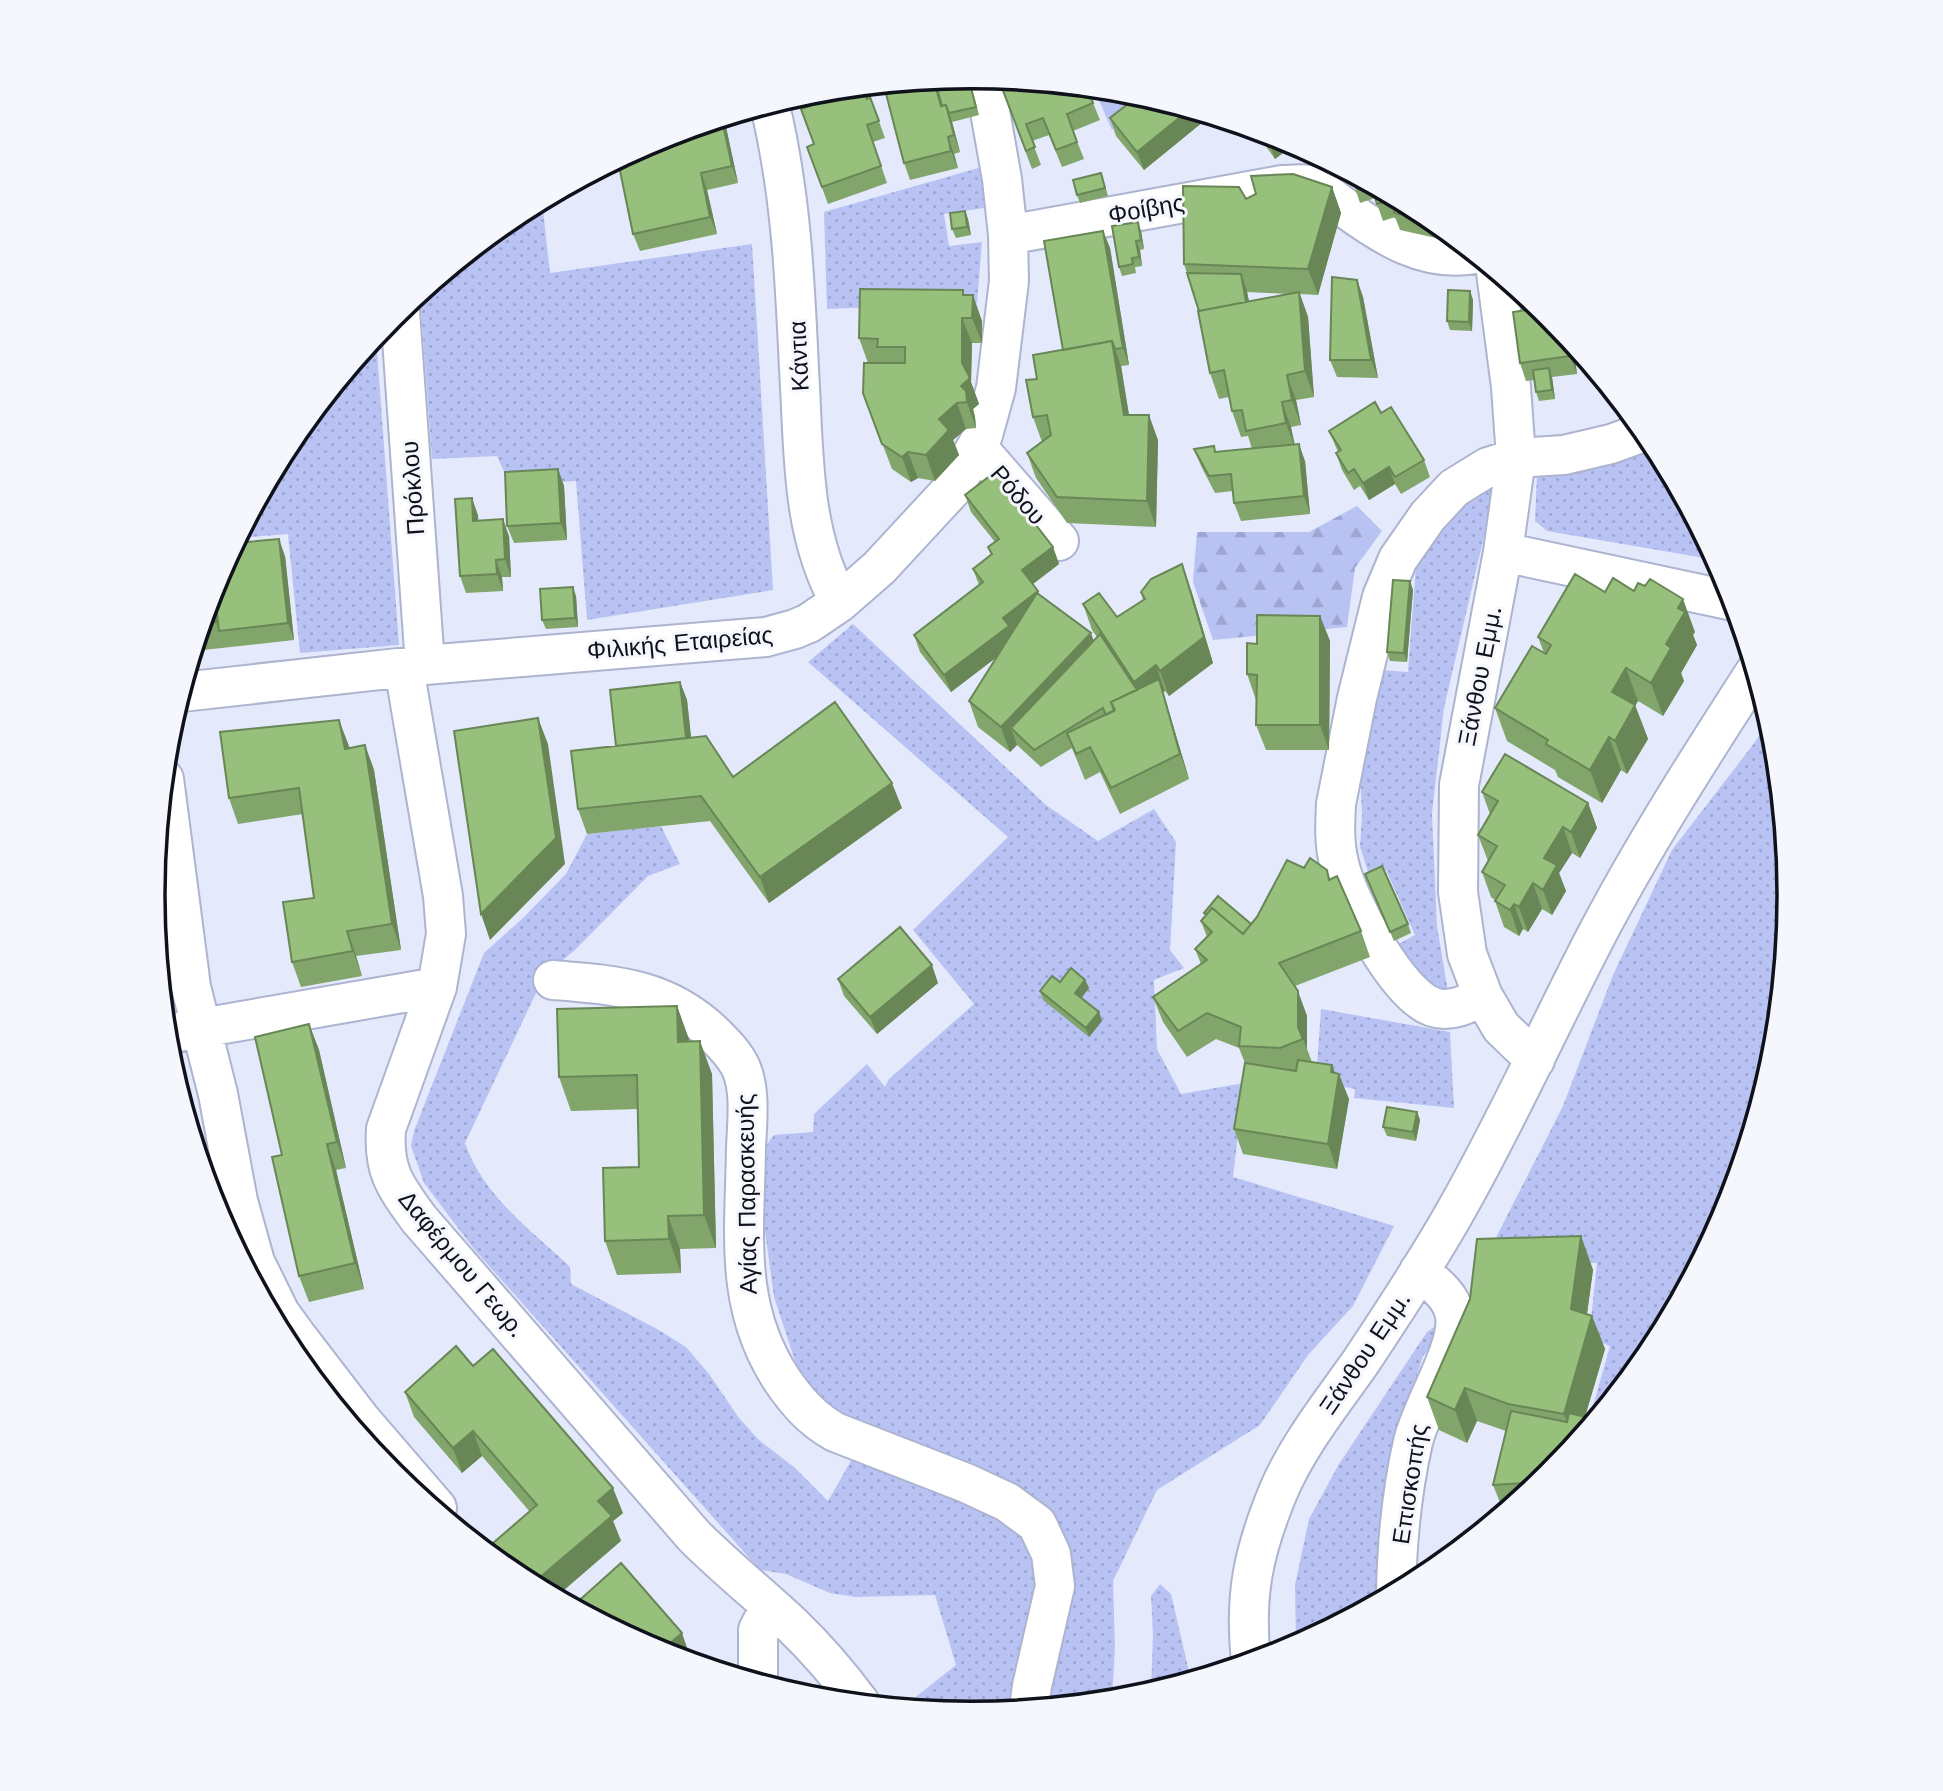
<svg xmlns="http://www.w3.org/2000/svg" width="1943" height="1791" font-family="'Work Sans',sans-serif">
<style>
.grass{fill:url(#grass-dots)}
.forest{fill:url(#forest-firs)}
.lines{fill:none;stroke-linecap:round;stroke-linejoin:round}
.street-casing{stroke:#adb4d0;stroke-width:42}
.street{stroke:#fff;stroke-width:38}
.wall{fill:#81a56a;fill-rule:evenodd}
.shaded-wall{fill:#698656}
.building{fill:#96c07b;stroke:#698656;stroke-width:2}
.labels{text-anchor:middle;dominant-baseline:central;stroke-width:6;stroke-linejoin:round;paint-order:stroke}
.street-label{font-size:24px;fill:#0f111b;stroke:#f5f7fd}
.rim{fill:none;stroke:#0f111b;stroke-width:3.5}
</style>
<defs>
<pattern id="grass-dots" width="8" height="8" patternUnits="userSpaceOnUse" patternTransform="scale(1.75)"><rect width="8" height="8" fill="#b8c3f4"/><path d="M2 2h.1M6 6h.1" fill="none" stroke="#9da6d1" stroke-width="1.8" stroke-linecap="round"/></pattern>
<pattern id="forest-firs" width="22" height="20" patternUnits="userSpaceOnUse" patternTransform="scale(1.75)"><rect width="22" height="20" fill="#b8c3f4"/><path d="M5 1l3.5 6h-7zM16 11l3.5 6h-7z" fill="#9da6d1"/></pattern>
</defs>
<rect width="100%" height="100%" fill="#e4e9fb"/>
<path class="grass" d="M982,167L984,208L944,214L949,246L982,242L977,303L827,309L824,212Z
M542,201L550,273L752,244L773,590L587,620L576,481L510,485L497,456L432,459L420,295L517,215Z
M376,338L399,645L300,653L288,534L239,538L271,478L280,477L279,463L291,440Z
M1652,441L1716,560L1547,531L1535,521L1537,474Z
M1491,485L1492,502L1444,708L1432,814L1437,926L1449,998L1431,992L1393,947L1415,935L1386,870L1369,875L1360,847L1362,815L1360,771L1381,670L1408,672L1416,566L1446,513Z
M853,624L1046,805L1098,841L1154,809L1176,842L1170,950L1184,968L1154,980L1157,1049L1181,1094L1244,1083L1233,1177L1394,1226L1353,1306L1308,1355L1260,1425L1157,1490L1113,1581L1115,1647L1112,1700L1041,1707L1062,1556L834,1413L799,1373L774,1297L762,1209L764,1148L774,1135L813,1132L814,1114L867,1064L885,1087L889,1079L974,1004L913,930L1008,837L808,662Z
M1769,719L1774,736L1790,896L1774,1056L1728,1209L1652,1351L1586,1431L1610,1346L1589,1338L1597,1263H1483L1563,1106L1613,975L1672,850L1755,742Z
M661,826L680,864L648,876L574,951L545,974L465,1143C483,1196 531,1230 570,1267L571,1284L657,1329L686,1347L709,1374L739,1418L759,1440L795,1468L828,1501L856,1452L1010,1515L1043,1566L1015,1710L971,1714L903,1707L956,1665L935,1595L855,1597L830,1593L786,1574L760,1570L474,1249L424,1183L411,1146L414,1131L484,953L522,919L566,874L587,834Z
M1321,1009L1450,1032L1454,1108L1354,1098L1355,1089L1316,1081Z
M1434,1327L1433,1344L1423,1356L1393,1454L1378,1602L1296,1646L1295,1585L1309,1519L1339,1464L1427,1332Z
M1160,1584L1171,1594L1191,1680L1151,1692L1153,1634L1151,1596Z"/>
<path class="forest" d="M1094,89L1132,93L1152,99L1112,130Z
M1357,506L1382,531L1355,568L1347,627L1213,640L1193,582L1197,532H1309Z"/>
<g class="lines">
<defs>
<path id="street" d="M770,106C791,193 795,280 799,369C804,447 800,532 840,602
M1008,235L1282,185C1290,185 1300,183 1309,185C1322,189 1334,200 1345,208C1383,236 1425,263 1474,254
M1496,272L1511,387L1516,458L1503,552L1459,785L1458,892L1467,954L1483,996L1501,1027L1535,1060
M400,311L425,665
M978,448L1059,541
M1503,552L1733,601
M404,668L443,896L446,934L437,987L386,1129C383,1171 395,1186 419,1219L694,1536C726,1568 761,1596 793,1626C818,1650 840,1676 860,1703
M182,692L425,665L766,637L795,629L809,623L840,602L879,568L954,487L983,435L996,388L1009,281L1008,235L1002,179L984,78
M164,779L191,987L218,1094L238,1201L255,1262L280,1313L296,1335L362,1421L437,1508L436,1510
M553,980C616,985 667,988 715,1035C725,1045 735,1055 741,1068C751,1091 747,1123 746,1148C745,1231 733,1306 782,1380C797,1402 812,1419 835,1432L966,1483L1007,1502L1037,1524L1051,1554L1055,1586L1032,1686L1029,1708
M1483,996C1468,1004 1450,1013 1433,1007C1397,995 1347,899 1339,863C1334,843 1335,824 1336,804L1357,698L1382,597L1398,559L1428,516L1454,488L1488,467L1516,458L1564,455L1611,444L1644,432
M167,1034L437,987
M1396,1592C1397,1543 1402,1490 1413,1442C1421,1407 1460,1347 1455,1316C1452,1296 1434,1283 1419,1271
M1251,1662C1244,1596 1253,1553 1278,1492C1298,1445 1331,1404 1360,1363C1394,1312 1429,1259 1459,1205C1508,1118 1549,1027 1595,938C1643,846 1699,759 1755,672
M758,1682V1630L770,1607"/>
</defs>
<use href="#street" class="street-casing"/>
<use href="#street" class="street"/>
</g>
<path class="wall" d="M969,77L979,115L952,122L960,152L954,154L958,168L910,180L904,163Z
M999,82L1087,88L1100,120L1073,131L1084,159L1062,167L1049,135L1032,141L1041,165L1032,169Z
M870,97L885,138L873,142L887,183L828,204L807,147L814,144L867,99Z
M1209,117L1144,170L1116,136L1110,118Z
M726,127L738,183L707,190L717,234L640,251L633,234Z
M1256,131L1285,139L1292,157L1287,150L1275,159L1257,134Z
M1351,175L1427,215L1447,232L1445,240L1400,230L1395,217L1383,221L1375,198L1360,203Z
M1104,182L1108,196L1080,203L1077,195Z
M1332,187L1341,213L1318,295L1300,294L1308,317L1314,397L1296,400L1301,425L1291,427L1295,445L1305,461L1310,514L1241,521L1234,503L1233,491L1215,493L1201,466L1194,449L1216,452L1252,449L1248,436L1241,437L1232,411L1229,397L1219,399L1210,373L1199,311L1184,264L1246,199ZM1247,292L1289,294L1249,301Z
M965,211L968,219L971,235L956,238L952,229Z
M1103,231L1110,248L1129,365L1121,366L1129,415L1158,440L1156,527L1067,523L1036,478L1027,453L1042,442L1033,417L1037,379L1063,350Z
M1141,231L1144,249L1140,250L1142,266L1135,267L1136,273L1122,276L1119,267Z
M1357,280L1363,297L1378,378L1337,377L1330,360Z
M1470,291L1473,300L1472,331L1450,330L1447,321Z
M1519,291L1551,317L1553,323L1573,344L1577,374L1552,377L1555,399L1539,401L1536,392L1535,380L1526,381L1520,363L1523,311Z
M965,295L982,321V343H972L971,382L979,404L973,409L975,417L976,428L966,429L953,440L959,455L935,481L918,478L911,482L892,469L863,393L868,363L859,338Z
M1381,413L1424,460L1430,477L1401,494L1395,484L1369,500L1360,486L1354,490L1342,470L1336,453L1338,452L1329,431Z
M558,469L564,486L567,540L514,543L507,526Z
M965,495L1053,547L1059,564L1033,584L1039,594L1093,641L1097,637L1092,630L1083,604L1117,617L1143,600L1141,592L1191,590L1213,663L1169,696L1165,691L1163,692L1189,779L1120,814L1100,772L1085,780L1072,748L1041,767L1017,745L1010,752L978,727L969,701L997,657L951,692L920,652L914,635L979,585L973,569L991,555L988,547L995,542L971,512Z
M478,515V521L509,536L511,577H502L503,591L466,593L460,576Z
M285,556L294,640L194,651L215,582Z
M1410,581L1413,590L1407,662L1390,661L1387,652Z
M1605,592L1695,632L1693,635L1697,645L1681,673L1684,681L1663,716L1638,701L1635,705L1648,739L1627,774L1621,770L1602,803L1558,777L1555,770L1507,741L1495,708L1544,653L1538,637Z
M576,596L578,627L546,629L542,620Z
M1320,616L1330,641L1329,750H1266L1256,725V700L1247,674L1257,644Z
M680,682L687,700L691,738L733,777L902,808L769,903L710,821L587,834L578,809L616,746Z
M365,745L374,770L401,950L356,956L362,976L301,987L292,962L314,898L303,814L238,824L229,798L349,748Z
M1482,792L1588,803L1597,828L1580,858L1572,853L1559,873L1566,891L1552,915L1542,909L1528,932L1523,929L1519,936L1504,927L1495,901V900L1491,897L1482,872L1488,861L1478,835L1490,814Z
M1304,868L1327,870L1330,879L1361,931L1370,957L1295,986L1307,1016V1049L1312,1062L1332,1065L1335,1073L1349,1099L1337,1169L1243,1154L1234,1129L1245,1063L1239,1048L1216,1039L1187,1057L1163,1022L1153,997L1201,964L1195,949L1207,937L1201,921L1205,916L1204,913L1251,924Z
M1365,874L1408,924L1411,933L1394,941Z
M838,979L938,983L877,1034L844,996Z
M1085,980L1089,988L1081,998L1099,1012L1102,1021L1089,1037L1043,1000L1040,991L1060,982Z
M677,1006L689,1041L712,1074L716,1248L680,1249L681,1273L617,1275L605,1241L639,1167L638,1109L571,1111L559,1077Z
M309,1024L319,1050L346,1168L336,1170L364,1289L309,1302L299,1276L282,1155Z
M176,1079L190,1104L202,1158H200Z
M1417,1112L1420,1120L1416,1141L1387,1136L1383,1127Z
M1581,1236L1593,1270L1587,1314L1592,1316L1605,1349L1585,1417L1550,1475L1507,1510H1503L1493,1485L1506,1431L1477,1421L1467,1443L1439,1430L1427,1397Z
M473,1366L623,1513L613,1521L621,1541L530,1512L482,1456L462,1473L414,1417L405,1392Z"/>
<path class="shaded-wall" d="M946,105L952,122L960,152L954,135Z
M1189,110L1209,117L1144,170L1137,152Z
M724,119L726,127L738,183L732,166L722,120Z
M1266,134L1282,139L1287,150L1275,159Z
M948,137L954,154L958,168L951,151Z
M1285,139L1303,149L1292,157Z
M701,173L707,190L717,234L710,217Z
M1332,187L1341,213L1318,295L1308,269Z
M965,211L968,219L971,235L967,227Z
M1138,222L1141,231L1144,249L1141,240Z
M1440,226L1447,232L1445,240Z
M1103,231L1110,248L1129,365L1123,348Z
M1136,241L1140,250L1142,266L1139,257Z
M1241,274L1247,291L1253,327L1247,310Z
M1357,280L1363,297L1378,378L1371,360Z
M1470,291L1473,300L1472,331L1469,322Z
M1299,292L1308,317L1314,397L1305,371Z
M973,295L982,321V343L972,318Z
M962,318L972,343L971,382L979,404L973,409L975,417L976,428L961,386Z
M1568,338L1573,344L1577,374L1570,356Z
M1112,341L1121,366L1133,440L1124,415Z
M1549,368L1552,377L1555,399L1552,390Z
M1287,375L1296,400L1301,425L1292,400Z
M1282,402L1291,427L1295,448L1286,423Z
M957,403L966,429L953,440L959,455L935,481L926,455L939,419Z
M1149,415L1158,440L1156,527L1147,501Z
M1299,444L1305,461L1310,514L1304,496Z
M908,452L918,478L911,482L902,457Z
M1389,467L1395,484L1369,500L1363,483Z
M558,469L564,486L567,540L561,523Z
M472,498L478,515L479,538L473,521Z
M503,519L509,536L511,577L505,559Z
M279,539L285,556L294,640L288,623Z
M1053,547L1059,564L1029,587L1022,570Z
M496,560L502,577L503,591L497,574Z
M1182,564L1191,590L1213,663L1169,696L1160,671Z
M1410,581L1413,590L1407,662L1404,653Z
M215,582L219,631L216,622L213,591Z
M573,587L576,596L578,627L575,618Z
M1038,591L1045,608L1015,643L951,692L944,675L1003,618Z
M1683,599L1695,632L1693,635L1697,645L1681,673L1684,681L1663,716L1651,683L1666,644L1678,608Z
M1320,616L1330,641L1329,750L1320,725Z
M1091,633L1100,659L1011,728L1017,745L1010,752L1001,727Z
M1156,665L1165,691L1163,692L1189,779L1180,754L1143,707L1134,682Z
M1626,668L1638,701L1624,725L1612,692Z
M680,682L687,700L694,764L687,747Z
M1635,705L1648,739L1627,774L1615,741Z
M538,718L548,744L565,864L490,940L481,914Z
M339,720L349,746L355,774L345,749Z
M1609,737L1621,770L1602,803L1590,770Z
M365,745L374,770L401,950L392,924Z
M892,783L902,808L769,903L760,877Z
M1588,803L1597,828L1580,858L1571,832Z
M1563,827L1572,853L1559,873L1566,891L1552,915L1543,890L1544,858Z
M1533,883L1542,909L1528,932L1519,907Z
M1514,904L1523,929L1519,936L1510,910Z
M347,931L356,956L362,976L353,951Z
M932,965L938,983L877,1034L870,1017Z
M1085,980L1089,988L1078,1002L1075,993Z
M1298,991L1307,1016V1049L1298,1027Z
M677,1006L689,1039L690,1075L678,1042Z
M1099,1012L1102,1021L1089,1037L1086,1028Z
M309,1024L319,1050L346,1168L337,1142Z
M700,1041L712,1074L716,1248L704,1215Z
M1332,1065L1338,1082L1339,1074L1349,1099L1337,1169L1328,1144Z
M181,1078L190,1104L202,1158L193,1132Z
M1417,1112L1420,1120L1416,1141L1413,1132Z
M327,1144L336,1170L364,1289L355,1263Z
M668,1216L680,1249L681,1273L669,1239Z
M1581,1236L1593,1270L1583,1342L1571,1309Z
M1592,1316L1605,1349L1578,1440L1575,1444L1564,1414Z
M1465,1388L1477,1421L1467,1443L1455,1410Z
M473,1431L482,1456L462,1473L453,1448Z
M613,1488L623,1513L613,1521L621,1541L556,1597L532,1584L598,1501Z
M682,1633L691,1659L689,1661L660,1652Z"/>
<path class="building" d="M968,77L976,107L949,113L946,105L942,106L935,81Z
M999,80L1087,88L1093,103L1067,114L1077,142L1056,150L1043,118L1026,124L1035,147L1026,151Z
M934,81L941,106L946,105L954,135L948,137L951,151L904,163L884,86Z
M860,88H863L867,99L870,97L879,121L867,125L881,166L822,187L807,147L814,144L801,109Z
M1139,95L1189,110L1137,152L1110,118Z
M722,120L732,166L701,173L710,217L633,234L618,161L659,139Z
M1101,173L1105,188L1077,195L1073,180Z
M1293,174L1332,187L1308,269L1184,264L1183,186L1239,187L1246,199L1256,194L1251,176Z
M1351,175L1364,182L1354,185Z
M1371,185L1394,198L1377,204Z
M1397,199L1427,215L1434,221L1394,213Z
M965,211L967,227L952,229L950,213Z
M1138,222L1141,240L1136,241L1139,257L1132,258L1133,264L1119,267L1112,226Z
M1103,231L1123,348L1115,349L1112,341L1063,350L1044,241Z
M1187,273L1241,274L1246,302L1199,311Z
M1332,277L1357,280L1371,360H1330Z
M860,289L963,290V295H973L972,318H962V363L970,378L961,386L966,391L967,402L957,403L939,419L949,430L926,455L908,452L902,457L882,444L863,393L864,363H905V347H877L878,339L859,338Z
M1448,290L1470,291L1469,322L1447,321Z
M1519,291L1534,304L1521,305Z
M1299,292L1305,371L1287,375L1292,400L1282,402L1286,423L1246,431L1242,410L1232,411L1224,370L1210,373L1198,311Z
M1540,308L1548,315L1549,323L1555,322L1568,338L1570,356L1520,363L1513,312Z
M1112,341L1124,415H1149L1147,501L1057,497L1027,453L1051,435L1047,415L1033,417L1026,380L1037,379L1033,355Z
M1549,368L1552,390L1536,392L1533,370Z
M1375,402L1381,413L1391,407L1424,460L1395,477L1389,467L1363,483L1354,469L1348,473L1336,453L1341,450L1329,431Z
M1299,444L1304,496L1234,503L1231,474L1209,476L1194,449L1214,446L1215,452Z
M558,469L561,523L507,526L505,472Z
M995,472L1053,547L1022,570L1038,591L1003,618L1009,626L944,675L914,635L983,582L973,569L992,554L988,547L999,539L965,495Z
M472,498L473,521L503,519L505,559L496,560L497,574L460,576L455,499Z
M279,539L288,623L219,631L214,586L236,543Z
M1182,564L1204,637L1160,671L1156,665L1134,682L1083,604L1099,593L1117,617L1145,599L1141,592L1151,579Z
M1575,574L1605,592L1613,578L1634,591L1638,583L1645,586L1650,579L1683,599L1678,608L1685,612L1666,644L1671,648L1651,683L1626,668L1612,692L1635,705L1615,741L1609,737L1590,770L1546,744L1548,740L1495,708L1532,646L1546,654L1551,645L1538,637Z
M1393,580L1410,581L1404,653L1387,652Z
M573,587L575,618L542,620L540,589Z
M213,591L216,622L203,624Z
M1037,593L1091,633L1001,727L969,701Z
M1257,615L1320,616V725H1256L1257,675L1247,674V643L1257,644Z
M1100,634L1137,690L1111,702L1114,711L1106,715L1103,708L1034,750L1011,728Z
M1159,679L1180,754L1111,788L1090,747L1076,754L1067,733L1115,710L1111,702Z
M680,682L686,738L616,746L610,690Z
M835,702L892,783L760,877L701,796L578,809L571,751L706,736L733,777Z
M538,718L556,838L481,914L454,731Z
M339,720L345,749L365,745L392,924L347,931L353,951L292,962L283,902L314,898L299,788L229,798L220,732Z
M1505,754L1588,803L1571,832L1563,827L1544,858L1557,865L1543,890L1533,883L1519,907L1514,904L1510,910L1495,901L1505,885L1482,872L1497,846L1478,835L1498,801L1482,792Z
M1310,858L1327,870L1329,880L1337,876L1361,931L1279,963L1298,991V1027L1303,1039L1280,1048L1239,1046L1241,1027L1207,1013L1178,1031L1153,997L1207,960L1195,949L1212,932L1201,921L1212,908L1243,934L1257,917L1287,860L1304,868Z
M1382,866L1408,924L1390,932L1365,874Z
M1218,896L1251,924L1243,934L1212,908L1206,915L1204,913Z
M900,927L932,965L870,1017L838,979Z
M1071,968L1085,980L1075,993L1099,1012L1086,1028L1040,991L1052,976L1060,982Z
M677,1006L678,1042L700,1041L704,1215L668,1216L669,1239L605,1241L603,1168L639,1167L637,1075L559,1077L557,1009Z
M309,1024L337,1142L327,1144L355,1263L299,1276L272,1157L282,1155L255,1037Z
M1298,1060L1332,1065L1331,1072L1339,1074L1328,1144L1234,1129L1245,1063L1296,1071Z
M181,1078L193,1132H192L176,1079Z
M1387,1107L1417,1112L1413,1132L1383,1127Z
M1581,1236L1571,1309L1592,1316L1564,1414L1508,1404L1465,1388L1455,1410L1427,1397L1470,1299L1477,1239Z
M456,1346L473,1366L493,1349L613,1488L598,1501L612,1516L532,1584L516,1576L485,1550L537,1505L473,1431L453,1448L405,1392Z
M1511,1411L1567,1422L1569,1413L1595,1419L1550,1475L1541,1482L1493,1485Z
M621,1563L682,1633L660,1652L573,1606Z"/>
<g class="labels">
<g class="street-label">
<text transform="translate(1146 209) rotate(-10)">Φοίβης</text>
<text transform="translate(799 356) rotate(-93)">Κάντια</text>
<text transform="translate(413 488) rotate(-94)">Πρόκλου</text>
<text transform="translate(1018 495) rotate(49)">Ρόδου</text>
<text transform="translate(680 643) rotate(-5)">Φιλικής Εταιρείας</text>
<text transform="translate(1480 676) rotate(-79)">Ξάνθου Εμμ.</text>
<text transform="translate(747 1194) rotate(-91)">Αγίας Παρασκευής</text>
<text transform="translate(462 1264) rotate(50)">Δαφέρμου Γεωρ.</text>
<text transform="translate(1365 1353) rotate(-56)">Ξάνθου Εμμ.</text>
<text transform="translate(1410 1484) rotate(-81)">Επισκοπής</text>
</g>
</g>
<path d="M0 0H1943V1791H0ZM165 895a806 806 0 1 1 1612 0a806 806 0 1 1-1612 0Z" fill="#f5f7fd" fill-rule="evenodd"/>
<path class="rim" d="M165 895a806 806 0 1 1 1612 0a806 806 0 1 1-1612 0Z"/>
</svg>
